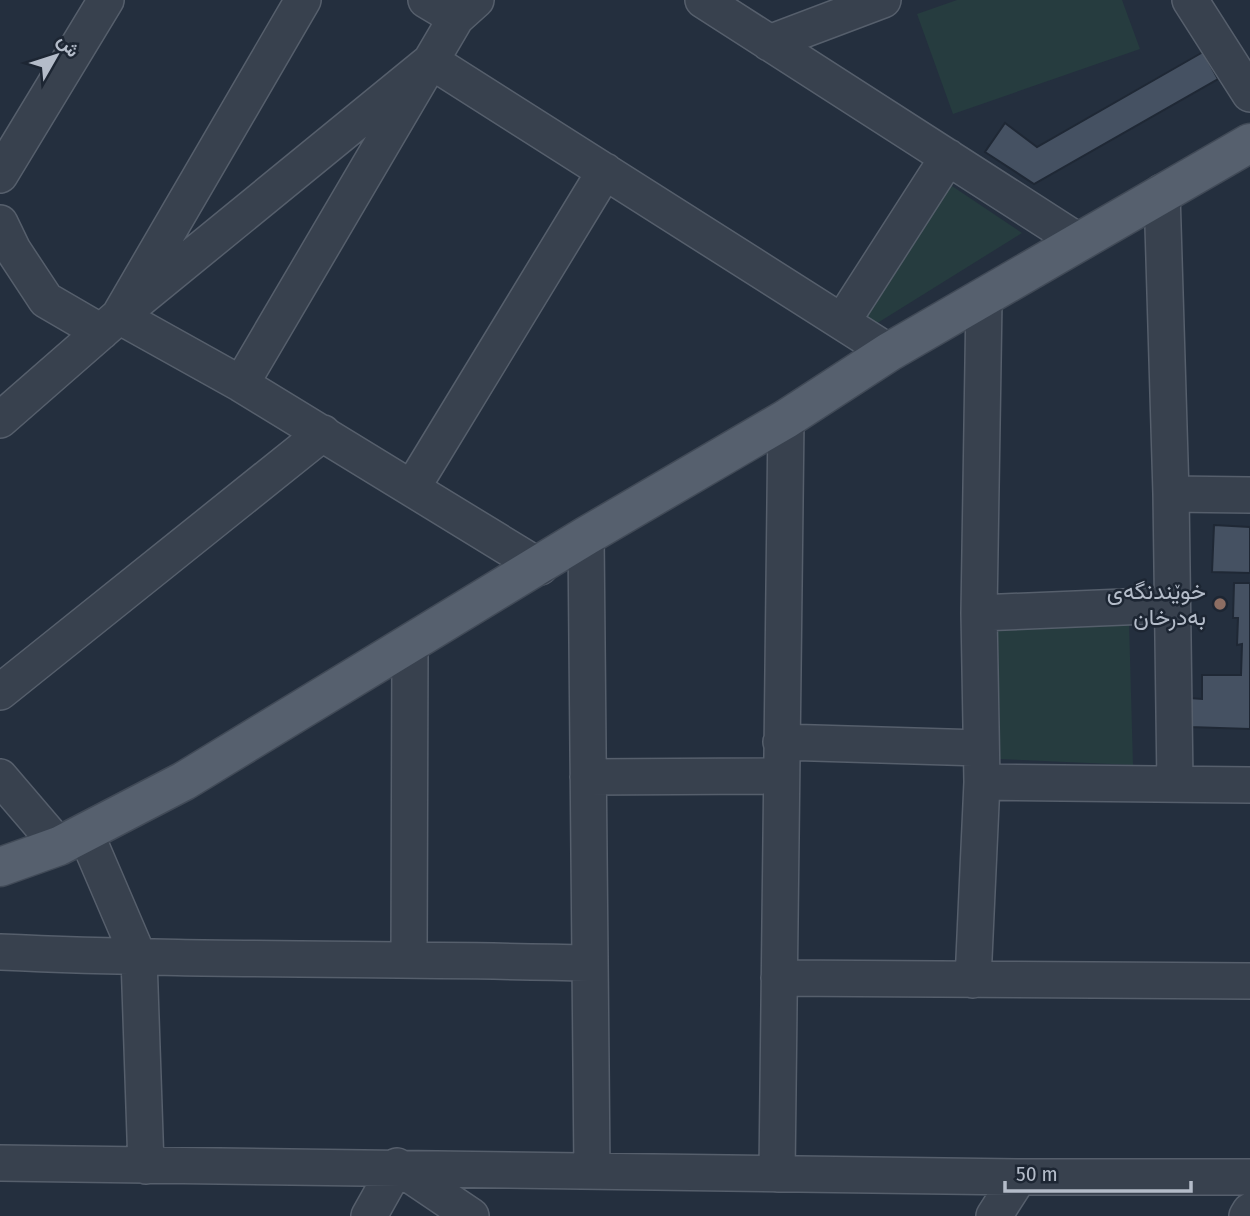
<svg xmlns="http://www.w3.org/2000/svg" width="1250" height="1216" font-family="'Fira Sans Condensed',Vazirmatn,sans-serif">
<style>
.green{fill:#263c3f}
.building{fill:#455162;stroke:#1f2835;stroke-width:2}
.lines{fill:none;stroke-linecap:round;stroke-linejoin:round}
.minor-casing{stroke:#565f6c;stroke-width:38}
.major-casing{stroke:#414a57;stroke-width:41}
.minor{stroke:#38414e;stroke-width:35}
.major{stroke:#56606e;stroke-width:38}
.education-dot{fill:#8d6e63;stroke:#1d2633;stroke-width:2.5}
.labels{text-anchor:middle;dominant-baseline:central;stroke-width:5;stroke-linejoin:round;paint-order:stroke}
.poi-label{font-size:23px;fill:#b4bcc9;stroke:#1d2633;text-anchor:end}
</style>
<rect width="100%" height="100%" fill="#242f3e"/>
<path class="green" d="M957,0H1122L1140,49L953,114L917,14Z
M946,182L1022,233L871,327L857,317Z
M1129,622L1133,765L1000,759L998,630Z"/>
<path class="building" d="M1203,52L1218,79L1034,184L985,152L1005,123L1037,147Z
M1214,525L1250,527V573L1212,572Z
M1234,583H1250V729L1189,727V698L1202,699V675H1241L1242,644L1237,645L1238,618H1233Z"/>
<g class="lines">
<defs>
<path id="minor" d="M303,0L119,316L241,384L540,567
M426,0L456,18
M703,0L1078,241
M1190,0L1250,94
M769,43L883,0
M0,175L106,0
M1162,192L1171,494L1175,784
M0,223L13,250L46,300L101,332
M842,322L948,157
M241,384L456,18L476,0
M0,420L119,316L431,61L889,352
M412,488L605,171
M1171,494L1250,495
M586,536L592,1171
M979,613L1171,605
M0,692L323,433
M781,742L981,748
M0,777L59,846
M588,777L781,776
M982,782L1250,785
M85,832L139,958L146,1166
M0,952C197,961 394,958 590,963
M409,958L410,644
M779,978L1250,981
M973,980L982,782L979,613L984,300
M0,1163L1019,1177H1250
M777,1174L786,419
M369,1216L397,1166L471,1216
M994,1216L1019,1177
M1247,1216L1250,1211"/>
<path id="major" d="M0,867L59,846L184,781L586,536L786,419L889,352L1250,143"/>
</defs>
<use href="#minor" class="minor-casing"/>
<use href="#major" class="major-casing"/>
<use href="#minor" class="minor"/>
<use href="#major" class="major"/>
</g>
<circle class="education-dot" cx="1220" cy="604" r="7"/>
<g class="labels">
<g class="poi-label">
<text x="1206" y="591">خوێندنگەی<tspan x="1206" dy="26">بەدرخان</tspan></text>
</g>
</g>
<g transform="translate(56 56) rotate(51)" stroke="#1d2633" stroke-width="5" paint-order="stroke">
<path d="M0-5L12 26L0 18L-12 26Z" fill="#b4bcc9"/>
<text y="-10" font-size="19" font-weight="bold" text-anchor="middle" fill="#b4bcc9">ش</text>
</g>
<path d="M1005 1181v10h186v-10" fill="none" stroke="#b4bcc9" stroke-width="3.5"/>
<text x="1016" y="1181" font-size="21" fill="#b4bcc9" stroke="#1d2633" stroke-width="5" paint-order="stroke">50 m</text>
</svg>
